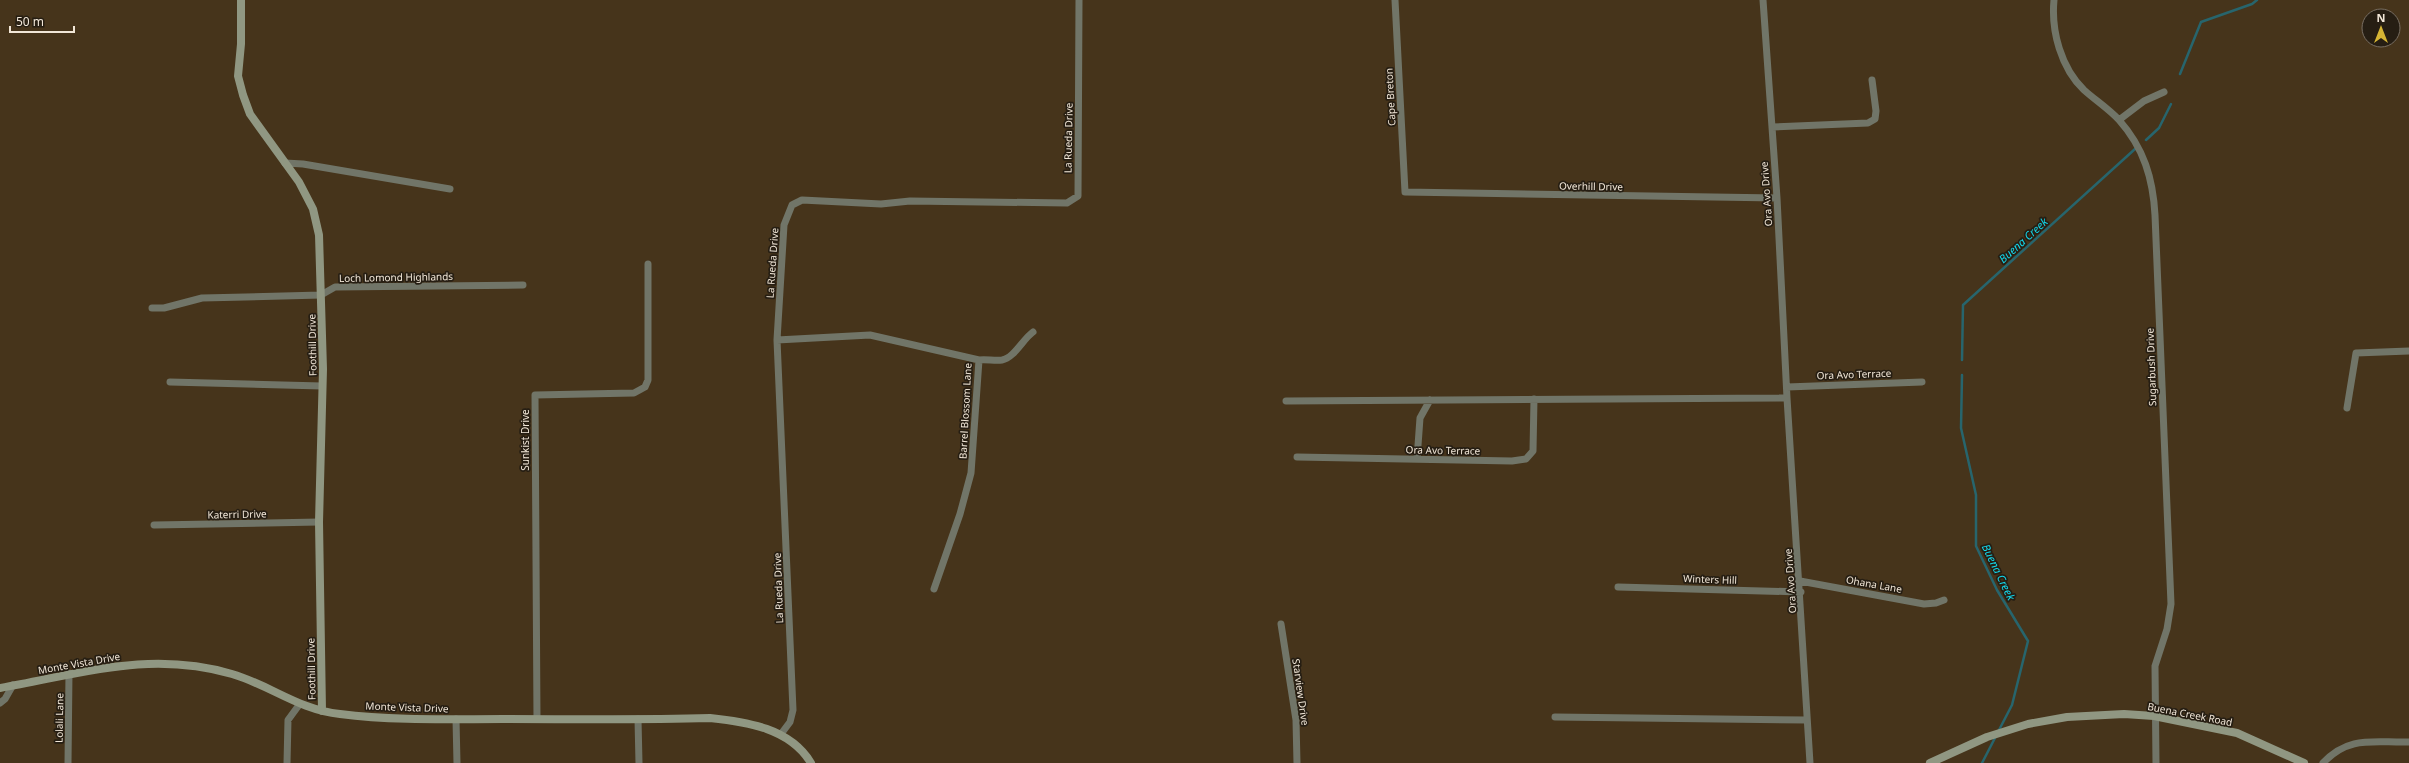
<svg xmlns="http://www.w3.org/2000/svg" width="2409" height="763" font-family="'Noto Sans',sans-serif">
<style>
.lines{fill:none;stroke-linecap:round;stroke-linejoin:round}
.stream{stroke:#27656d;stroke-width:2.5}
.street{stroke:#717568;stroke-width:7}
.secondary{stroke:#909782;stroke-width:8}
.labels{text-anchor:middle;dominant-baseline:central;stroke-width:3.5;stroke-linejoin:round;paint-order:stroke}
.street-label{font-size:10px;fill:#f2e7d8;stroke:#261e13}
.water-label{font-size:11px;font-style:italic;fill:#13d8ec;stroke:#261e13}
</style>
<rect width="100%" height="100%" fill="#46341b"/>
<g class="lines">
<path class="stream" d="M2180,74L2201,22L2252,4L2257,0
M2146,140L2159,128L2171,104
M1962,360L1963,305L2135,149
M1962,375L1961,428L1976,495V546L1997,590L2028,641L2012,705L1999,730
M1982,763L1996,736"/>
<path class="street" d="M1395,0L1405,192L1777,198
M1763,0L1777,198L1787,398L1810,763
M2054,0C2051,31 2061,68 2084,90C2095,100 2109,109 2119,120C2144,148 2153,179 2155,215L2171,604L2167,629L2155,666L2156,763
M2119,120L2144,101L2164,92
M1772,127L1868,123L1875,119L1876,111L1872,80
M285,163L303,164L450,189
M152,308H164L202,298L321,295L335,287L523,285
M777,340L870,335L979,360L971,473L960,514L934,589
M979,360C986,359 995,361 1002,360C1014,358 1023,339 1033,332
M170,382L322,386
M1787,387L1922,382
M1286,401L1787,398
M2347,408L2356,353L2409,351
M1297,457L1512,461L1526,459L1533,451L1534,399
M1417,459L1420,418L1430,400
M154,525L319,522
M1800,581L1924,604L1936,603L1944,600
M1618,587L1801,592
M1281,624L1296,720L1297,763
M0,703L5,699L13,685
M1555,717L1807,720
M456,719L457,763
M537,719L535,395L634,393L645,387L648,380V264
M638,719L639,763
M781,734L790,722L793,710L777,340L784,225L792,205L802,200L881,204L910,201L1067,203L1078,196L1079,0
M68,763L69,673
M287,763L288,720L299,705
M2323,763C2349,735 2374,743 2409,742"/>
<path class="secondary" d="M241,0V44L238,76L243,95L250,114L299,182L313,209L319,235L323,369L319,522L322,711
M0,688C81,674 149,650 232,674C270,685 299,710 340,714C394,721 450,719 503,719C572,719 641,720 710,718C747,722 790,728 811,763
M1930,763L1987,737L2028,724L2067,717L2124,714L2154,716L2237,733L2304,763"/>
</g>
<g class="labels">
<g class="street-label">
<text transform="translate(1390 97) rotate(-93)">Cape Breton</text>
<text transform="translate(1068 138) rotate(-89)">La Rueda Drive</text>
<text transform="translate(1591 186) rotate(1)">Overhill Drive</text>
<text transform="translate(1766 194) rotate(-94)">Ora Avo Drive</text>
<text transform="translate(772 263) rotate(-86)">La Rueda Drive</text>
<text transform="translate(396 277) rotate(-1)">Loch Lomond Highlands</text>
<text transform="translate(312 345) rotate(-91)">Foothill Drive</text>
<text transform="translate(2151 367) rotate(-92)">Sugarbush Drive</text>
<text transform="translate(1854 374) rotate(-2)">Ora Avo Terrace</text>
<text transform="translate(965 411) rotate(-87)">Barrel Blossom Lane</text>
<text transform="translate(525 440) rotate(-90)">Sunkist Drive</text>
<text transform="translate(1443 450) rotate(1)">Ora Avo Terrace</text>
<text transform="translate(237 514) rotate(-1)">Katerri Drive</text>
<text transform="translate(1710 579) rotate(2)">Winters Hill</text>
<text transform="translate(1790 581) rotate(-94)">Ora Avo Drive</text>
<text transform="translate(1874 584) rotate(10)">Ohana Lane</text>
<text transform="translate(778 588) rotate(-92)">La Rueda Drive</text>
<text transform="translate(79 663) rotate(-10)">Monte Vista Drive</text>
<text transform="translate(311 669) rotate(-91)">Foothill Drive</text>
<text transform="translate(1301 692) rotate(82)">Starview Drive</text>
<text transform="translate(407 707) rotate(2)">Monte Vista Drive</text>
<text transform="translate(2190 714) rotate(11)">Buena Creek Road</text>
<text transform="translate(59 718) rotate(-89)">Lolali Lane</text>
</g>
<g class="water-label">
<text transform="translate(2023 240) rotate(-42)">Buena Creek</text>
<text transform="translate(1999 572) rotate(64)">Buena Creek</text>
</g>
</g>
<g transform="translate(2381 28)"><circle r="19" fill="#261e13" stroke="#786e62"/>
<path d="M0-3L7 15L0 10L-7 15Z" fill="#d6b534"/>
<text y="-6" font-size="11" font-weight="bold" text-anchor="middle" fill="#f2e7d8">N</text>
</g>
<path d="M10 26v6h64v-6" fill="none" stroke="#f2e7d8" stroke-width="2"/>
<text x="16" y="26" font-size="12" fill="#f2e7d8" stroke="#261e13" stroke-width="3" paint-order="stroke">50 m</text>
</svg>
